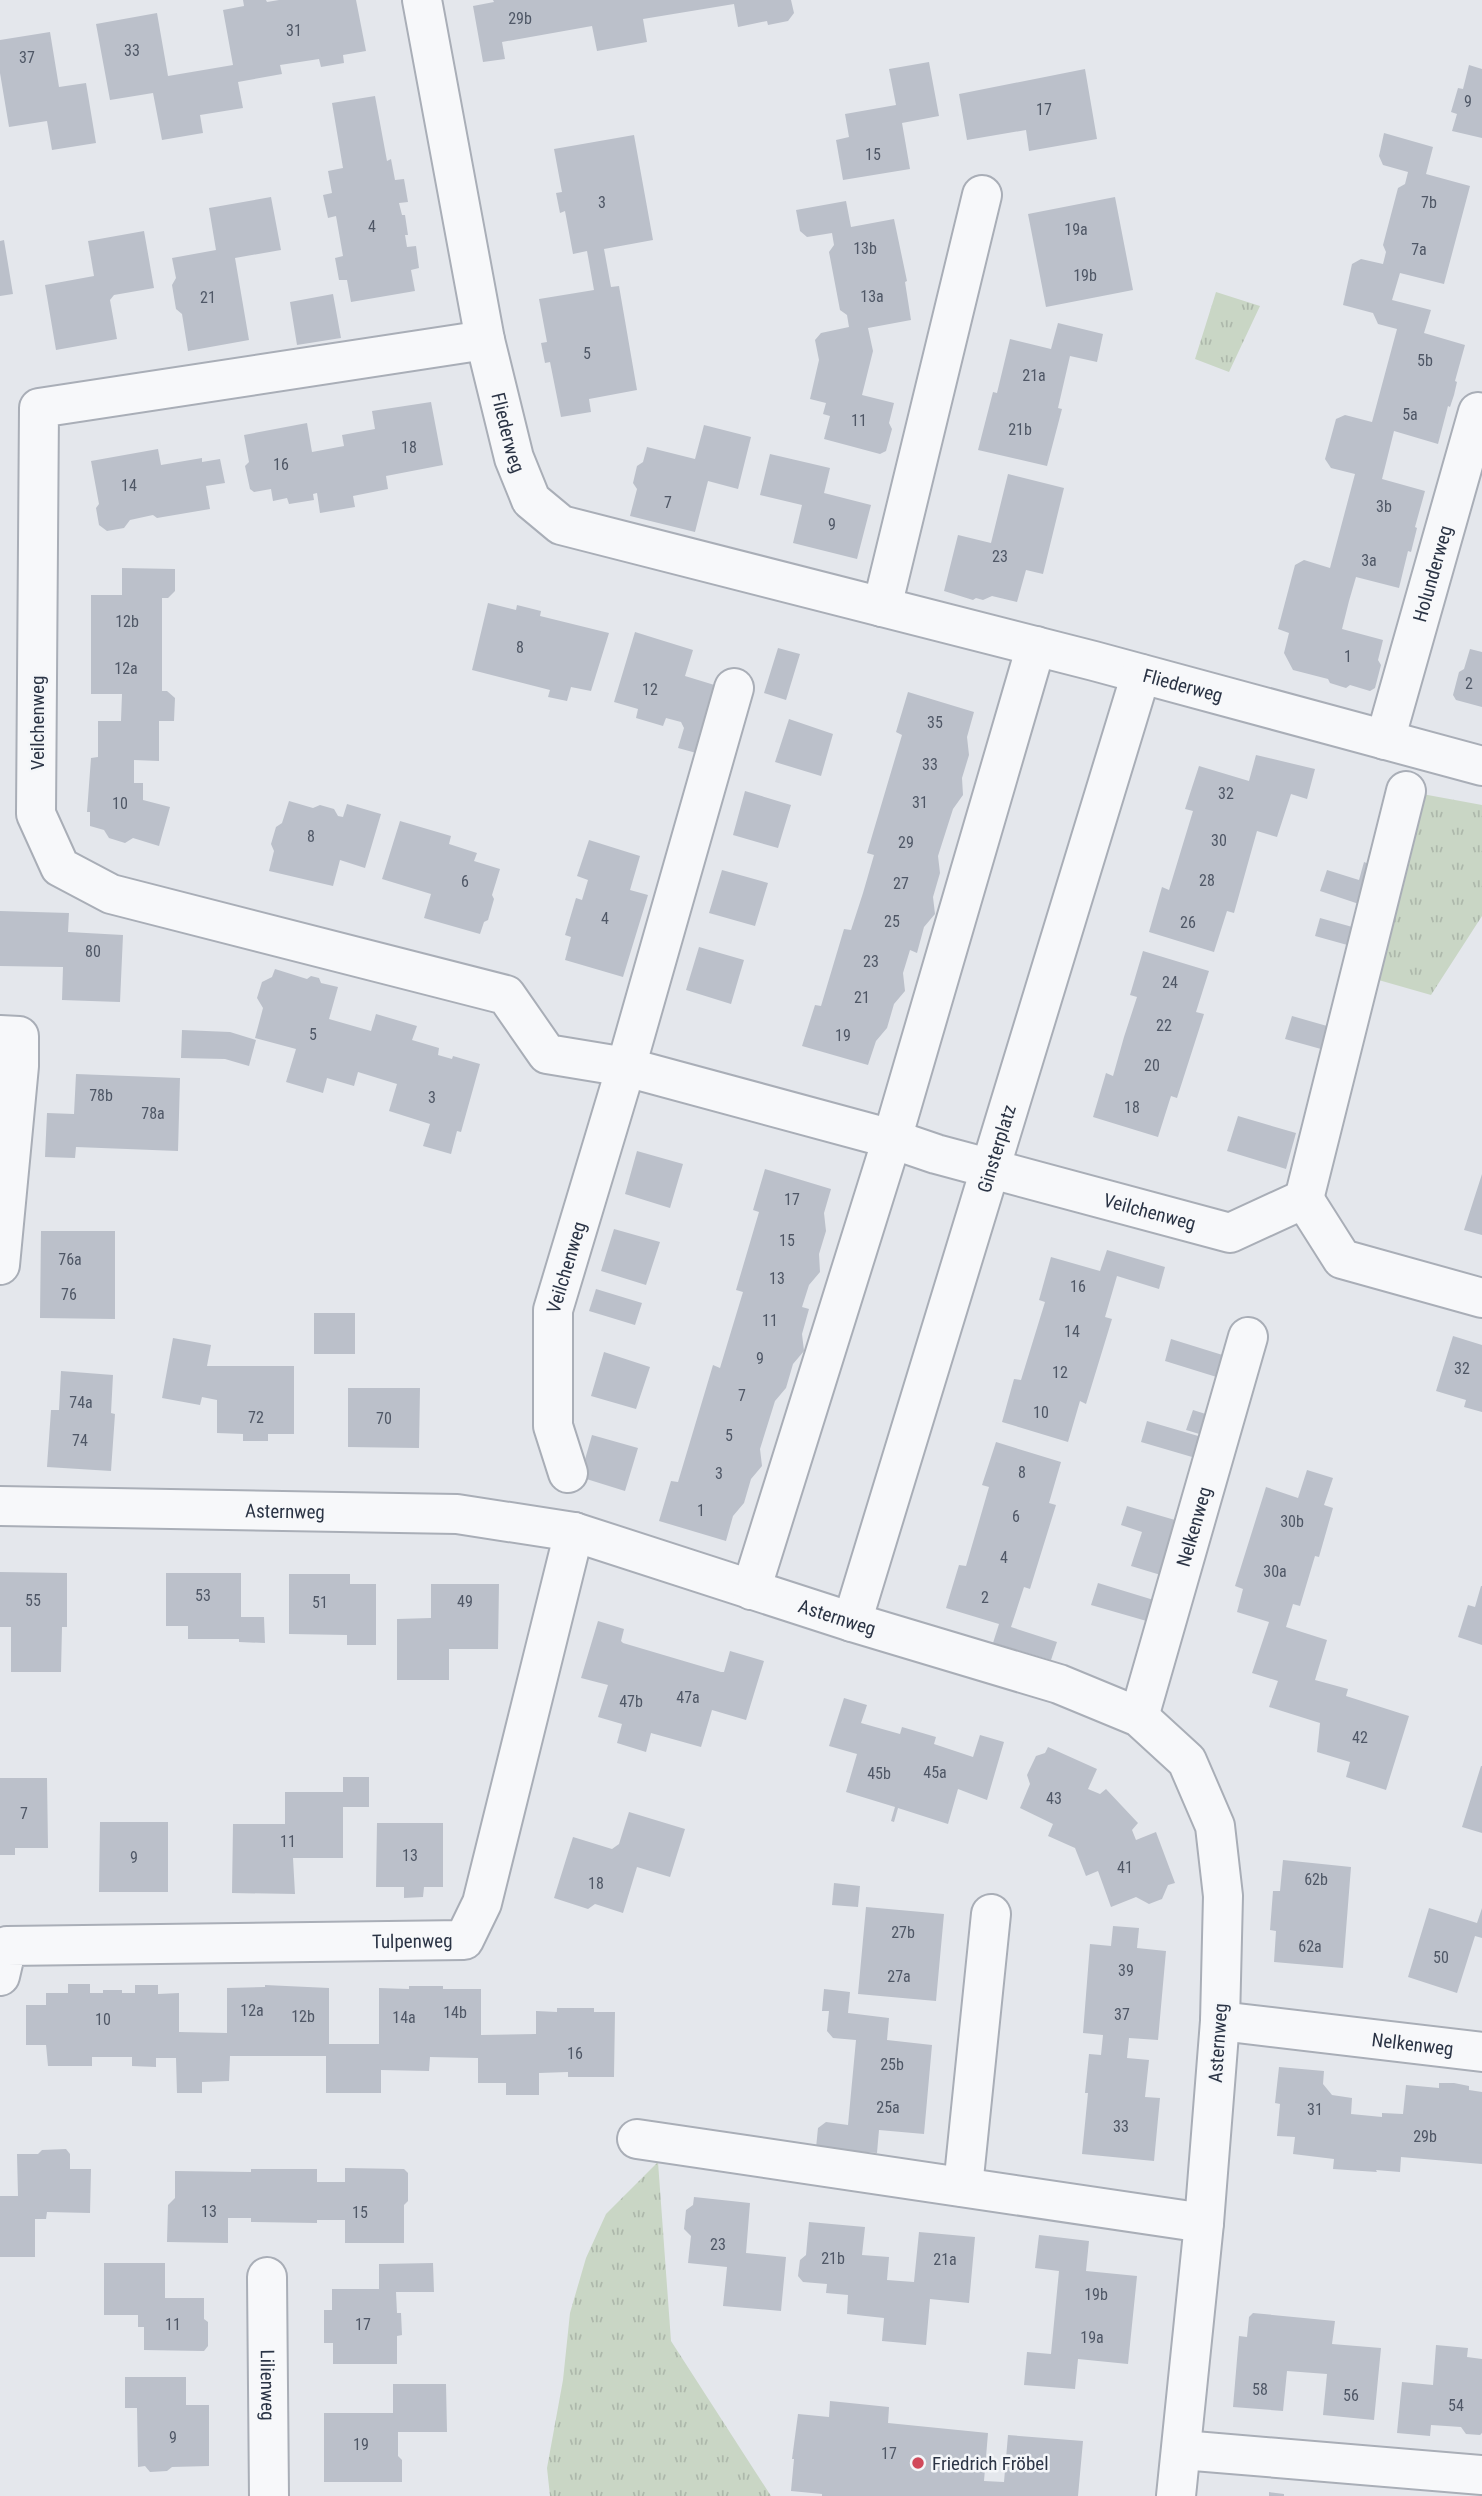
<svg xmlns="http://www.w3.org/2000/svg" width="1482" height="2496" font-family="'Roboto Condensed',sans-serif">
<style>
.grass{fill:url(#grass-tufts)}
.building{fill:#bbc0ca}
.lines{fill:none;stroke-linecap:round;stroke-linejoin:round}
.minor-casing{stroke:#a9aeb7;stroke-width:42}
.minor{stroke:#f7f8fa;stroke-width:38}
.poi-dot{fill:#d1495b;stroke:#f4f6f9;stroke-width:2.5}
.labels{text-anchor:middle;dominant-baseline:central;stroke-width:5;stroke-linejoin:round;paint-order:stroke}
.number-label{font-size:16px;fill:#4f5766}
.street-label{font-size:19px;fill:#2b3445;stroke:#f4f6f9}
.poi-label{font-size:19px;fill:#2b3445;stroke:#f4f6f9;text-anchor:start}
</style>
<defs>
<pattern id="grass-tufts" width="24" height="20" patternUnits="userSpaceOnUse" patternTransform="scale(1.75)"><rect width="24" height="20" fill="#c9d6c5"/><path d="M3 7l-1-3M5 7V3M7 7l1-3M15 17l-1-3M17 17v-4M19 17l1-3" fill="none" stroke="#adb8ab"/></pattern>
</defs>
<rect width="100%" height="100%" fill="#e4e7ec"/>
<path class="grass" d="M1216,292L1260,306L1229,372L1195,359Z
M1406,791L1482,805V916L1431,995L1361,975Z
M658,2162L671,2341L771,2496H550L547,2468L563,2380L570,2313L586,2258L606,2214Z"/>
<path class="building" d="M243,0H266L267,2L279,0H356L366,51L343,55L344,63L321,67L319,59L280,65L282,74L238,82L243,108L200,115L203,133L162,140L153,93L110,100L96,24L157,13L168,76L233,65L223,10L244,6Z
M493,0H791L794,13L788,21L768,25L767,21L738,27L734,4L643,19L647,42L597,51L592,26L502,42L505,59L483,62L473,6L494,2Z
M50,32L59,87L86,83L96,143L52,150L47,121L9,127L0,73V40Z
M929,62L939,116L902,123L910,169L843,180L836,140L849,137L845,114L896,105L889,69Z
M1469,65L1482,69V138L1452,131L1457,114L1451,112L1458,88L1463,89Z
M1085,69L1097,139L1029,151L1026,130L967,140L959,94Z
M375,96L387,161L391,159L395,180L404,179L408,202L399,203L402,215H405L408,235H405L407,247L416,246L419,268L411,270L415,291L351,302L347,280H339L335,258L343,256L336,216L328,218L323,195L332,193L328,171L343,168L332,103Z
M1384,133L1433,147L1426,174L1470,186L1444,284L1400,273L1392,300L1431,310L1424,333L1465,345L1455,381L1457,382L1454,395L1450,407L1448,406L1438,444L1394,431L1382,479L1425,491L1415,527L1417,528L1411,552L1408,551L1399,588L1356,577L1349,601L1342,629L1383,640L1378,660L1381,665L1375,688L1370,691L1350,685L1346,688L1330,683L1328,679L1293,670L1284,653L1289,633L1278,629L1295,565L1304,560L1330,568L1355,474L1331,468L1325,459L1336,419L1345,415L1372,422L1397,329L1378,324L1373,313L1343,305L1352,264L1361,259L1383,264L1386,252L1383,245L1398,188L1405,184L1408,172L1383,165L1379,156Z
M634,135L653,240L604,249L611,287L619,286L637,390L589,399L591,412L561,417L550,362L545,363L541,343L547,342L539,299L594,290L587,251L573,254L565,211L560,213L556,193L562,192L554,149Z
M271,197L281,250L235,258L249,340L188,351L182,314L176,309L172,285L176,278L172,258L216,250L209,208Z
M1115,197L1133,290L1046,307L1028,214Z
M846,201L851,227L894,219L907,281L905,282L911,320L868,328L873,351L862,395L894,403L889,423L892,429L886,451L880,454L824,439L830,416L823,414L826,403L810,399L819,360L815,340L821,333L849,327L847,315L840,310L829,252L834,245L832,233L807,237L800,231L796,210Z
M144,231L154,288L114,295L110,300L117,339L56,350L45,285L94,276L88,241Z
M4,240L13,294L0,296V241Z
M333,294L341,338L297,345L290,302Z
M1058,323L1103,334L1097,362L1070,356L1058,408L1062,409L1047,466L978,450L993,392L997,393L1010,339L1051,349Z
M431,402L443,465L386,476L388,489L353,496L355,507L320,513L317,493L313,494L314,500L289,504L287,498L273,501L271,489L254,492L250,489L245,466L249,462L244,435L307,423L312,452L344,446L342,435L375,429L372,411Z
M704,425L751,437L738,489L708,481L695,532L630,516L637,489L633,483L637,466L643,462L647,447L695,459Z
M158,449L161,465L202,458V462L220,459L225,483L206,486L210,509L157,518L153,515L130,520L124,528L107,531L99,525L96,508L99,504L91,461Z
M770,454L830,468L824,493L871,505L857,559L793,543L802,505L760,495Z
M1008,474L1064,488L1043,574L1026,570L1017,602L992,596L983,600L976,598L973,600L944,591L958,535L991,543Z
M122,568L175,569V591L168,598H162V691H167L175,698L174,721H159V761L134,760V783H143V800L170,807L159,846L133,838L125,843L109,838L104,830L90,826V812H87L91,758L98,757V721H121L122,694H91V595H122Z
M488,603L516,610L517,605L541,611L540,616L609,633L591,691L571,687L567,701L548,697L550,690L472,670Z
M635,632L693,650L685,676L721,687L700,754L678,748L684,728L681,722L666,718L663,726L636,718L638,709L614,702Z
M778,648L800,654L786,700L764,693Z
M1470,649L1482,652V707L1456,700L1453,695L1459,672L1464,669Z
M908,692L974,712L967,737L969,755L962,778L963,795L953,809L938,856L940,873L933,897L935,914L924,927L917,953L910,950L903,973L905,991L894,1004L887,1028L876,1041L868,1065L802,1046L815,1005L821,1006L844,929L851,930L863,893L874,855L867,853L902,735L896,732Z
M789,719L833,734L821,776L775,762Z
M1256,755L1315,769L1307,799L1291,794L1277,837L1257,831L1234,913L1227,911L1214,952L1149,932L1162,887L1169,890L1193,811L1185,809L1199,766L1249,781Z
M745,791L791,805L778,848L733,835Z
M289,801L313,808L320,805L334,809L338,816L343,817L347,804L381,814L365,868L340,860L333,886L269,871L274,851L271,844L276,827L282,823Z
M400,821L451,836L449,844L477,853L474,861L500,869L492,895L494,899L488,920L484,922L480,934L424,918L431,894L382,879Z
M589,840L640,856L630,890L648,895L623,977L565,960L571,937L565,935L576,898L582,900L588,880L577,876Z
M1364,862L1377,867L1365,906L1320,891L1327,870L1359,880Z
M722,870L768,883L755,926L709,913Z
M0,911L69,913L68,932L123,935L120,1002L62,1000L63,967L0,966Z
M1320,918L1356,928L1351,946L1315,936Z
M699,947L744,960L731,1004L686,990Z
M1143,951L1209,971L1196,1012L1204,1014L1177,1098L1171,1096L1158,1137L1093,1117L1106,1073L1113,1076L1124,1037L1137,997L1130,995Z
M275,969L307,979L311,976L319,978L321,983L338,987L329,1019L371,1031L376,1014L417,1026L412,1040L439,1048L438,1055L452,1059L453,1056L480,1064L461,1132L457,1131L451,1154L423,1146L430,1124L389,1111L397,1084L358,1072L354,1086L327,1078L323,1093L286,1082L296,1049L255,1038L263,1008L257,998L262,982L272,977Z
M1292,1016L1327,1026L1321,1049L1285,1039Z
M182,1030L230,1032L256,1040L249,1066L225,1059L181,1058Z
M76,1074L180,1078L178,1151L76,1147L75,1158L45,1157L47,1113L74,1114Z
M1238,1116L1296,1133L1286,1169L1227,1151Z
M637,1151L683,1164L670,1208L625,1194Z
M765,1169L831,1189L824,1213L826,1231L819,1254L820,1272L809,1285L802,1307L809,1309L802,1334L804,1351L793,1364L786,1388L775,1401L760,1449L762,1466L751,1479L744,1503L733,1516L726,1541L659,1521L671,1481L678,1482L713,1365L720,1368L743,1292L736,1290L759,1212L753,1210Z
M1482,1174V1235L1464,1230Z
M614,1229L660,1242L646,1285L601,1271Z
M41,1231H115V1319L40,1318Z
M1107,1250L1165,1267L1159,1289L1117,1276L1105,1317L1112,1319L1086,1404L1080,1401L1068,1442L1002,1422L1014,1379L1021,1380L1045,1302L1039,1300L1051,1257L1100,1271Z
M596,1289L642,1303L635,1325L589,1311Z
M314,1313H355V1354H314Z
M1453,1336L1482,1345V1412L1464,1407L1466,1400L1436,1391Z
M173,1338L211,1345L207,1366H294V1434H268V1441H243V1434L217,1433V1400L202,1397L200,1405L162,1398Z
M1171,1339L1229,1357L1223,1379L1165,1361Z
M604,1352L650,1367L636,1409L591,1396Z
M61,1371L113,1375L111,1413L115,1414L111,1471L47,1467L51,1410H59Z
M348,1388H420L419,1448L348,1447Z
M1193,1410L1212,1416L1206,1436L1186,1430Z
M1147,1421L1205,1438L1199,1459L1141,1442Z
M592,1435L638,1448L625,1491L580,1477Z
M996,1442L1061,1462L1049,1503L1056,1505L1030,1589L1024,1587L1011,1627L1057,1642L1051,1660L993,1643L999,1624L946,1608L959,1565L966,1566L978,1525L989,1487L982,1485Z
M1307,1470L1333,1478L1324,1505L1333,1508L1319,1557L1315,1556L1300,1606L1293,1604L1286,1627L1327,1640L1315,1680L1348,1689L1346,1696L1409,1716L1386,1790L1346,1777L1350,1762L1317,1752L1320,1723L1269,1707L1278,1681L1252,1673L1269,1622L1237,1612L1243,1589L1235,1586L1266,1487L1298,1498Z
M1127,1506L1175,1520L1170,1540L1175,1542L1164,1576L1131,1566L1142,1532L1121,1525Z
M0,1572L67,1573V1627H62L61,1672H11V1627H0Z
M166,1573H241V1617H264L265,1643L239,1642V1639H188V1626H166Z
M289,1574H350V1584H376V1645H347V1635L289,1634Z
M1098,1583L1157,1601L1150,1622L1091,1605Z
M431,1584H499L498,1649H449V1680H397V1619L431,1618Z
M1481,1586H1482V1645L1458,1637L1468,1605L1475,1607Z
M598,1621L624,1629L621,1641L623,1643L721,1672H724L730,1651L764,1661L746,1720L712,1710L701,1747L651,1733L646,1752L617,1743L622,1724L598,1717L608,1685L581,1678Z
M844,1698L867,1705L861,1723L900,1734L902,1727L936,1737L934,1744L973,1757L980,1735L1004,1742L987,1800L958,1789L948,1824L898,1808L894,1822L891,1821L895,1807L846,1792L857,1754L829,1746Z
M1048,1747L1097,1769L1088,1789L1100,1794L1106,1789L1138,1823L1132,1830L1136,1840L1156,1832L1175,1883L1168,1885L1162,1899L1149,1904L1136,1897L1111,1907L1098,1871L1086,1876L1075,1848L1048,1836L1053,1824L1020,1808L1030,1784L1027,1775L1036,1756L1045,1753Z
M1481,1766H1482V1833L1462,1827Z
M343,1777H369V1807H343V1858H293L295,1894L232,1893L233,1824H285V1792H343Z
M0,1778H47L48,1848H15V1855H0Z
M629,1812L685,1829L670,1877L637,1867L623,1913L595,1904L588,1909L554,1898L573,1837L612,1849L619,1844Z
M100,1822H168V1892H99Z
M377,1823H443V1887H424L423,1897L404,1898V1887H376Z
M1283,1860L1351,1867L1343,1968L1274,1962L1276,1931L1270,1930L1273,1891H1280Z
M834,1883L860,1886L858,1907L832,1905Z
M866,1907L944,1914L936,2001L858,1994Z
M1429,1908L1477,1923L1482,1908V1938L1475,1936L1457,1993L1408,1977Z
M1113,1926L1139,1928L1137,1948L1166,1951L1158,2040L1129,2038L1127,2058L1149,2060L1145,2097L1160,2098L1154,2161L1082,2154L1088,2093H1085L1089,2054L1101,2055L1103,2035L1083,2033L1090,1944L1111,1946Z
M68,1984H90V1993H103V1990H122V1993H135V1985H158V1994L179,1993V2032L227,2033V1988L265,1987V1985L329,1988V2044H379V1988L409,1989V1986H443V1989H481V2035L536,2034V2011L557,2012V2008H594V2012H615L614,2077H568V2072L539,2073V2095H506V2083H478V2058L430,2057L429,2071L381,2070V2093H326V2056H230L229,2081L202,2082V2093H177L176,2058H156V2067L132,2066V2057H92V2066H48L46,2045H26V2005H46V1993H68Z
M824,1989L850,1992L848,2013L889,2018L887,2040L932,2045L924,2134L879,2130L877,2153L816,2148L818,2128L826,2122L848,2125L856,2040L833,2038L827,2031L829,2011H822Z
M1279,2067L1324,2071L1323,2084L1332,2095L1352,2098L1351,2114L1382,2117V2113L1403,2114L1406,2085L1439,2088V2083H1454L1469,2086V2090L1482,2092V2164L1401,2157L1400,2172L1376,2170L1377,2172L1333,2169L1334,2159L1293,2154L1295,2137L1277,2136L1280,2104L1275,2103Z
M66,2149L70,2154V2169H91L90,2213L47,2212L46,2219H35V2257H0V2196H18L17,2154H38L42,2150Z
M345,2168L404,2169L408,2173V2201L404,2205V2243H345V2220H317V2223L251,2222V2218H228V2243L167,2242L168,2205L175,2198V2171L251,2172V2169H317V2182H345Z
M694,2197L750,2203L746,2253L786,2257L781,2311L723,2306L727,2267L688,2263L691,2236L684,2229L686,2210L693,2205Z
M809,2222L865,2227L862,2255L889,2257L887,2280L914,2282L919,2232L975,2237L969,2303L930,2299L926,2345L882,2341L884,2318L847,2314L848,2295L826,2293L827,2284L803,2282L798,2276L800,2260L806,2255Z
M1039,2235L1089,2241L1086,2271L1137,2276L1128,2364L1078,2359L1075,2389L1024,2385L1027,2352L1051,2354L1059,2271L1035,2268Z
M104,2263H165V2298H204V2319L208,2322V2346L204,2351L144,2350V2327H138V2315H104Z
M433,2263L434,2292H396L397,2313H401L402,2335L397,2336V2364H333V2343H324V2310H332V2289H379V2264Z
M1253,2313L1335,2321L1332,2344L1381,2348L1374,2420L1323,2415L1327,2374L1287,2371L1283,2411L1233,2407L1239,2336L1247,2337L1249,2317Z
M1436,2345L1468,2348L1467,2357L1482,2359V2433L1480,2435L1466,2434L1461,2427L1431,2425L1430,2436L1397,2433L1402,2382L1433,2385Z
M125,2377H186V2405H209V2466L172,2467L167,2471L150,2472L145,2466L138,2467L137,2408H125Z
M393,2384H446L447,2432H398V2456L402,2460V2482H324V2413H393Z
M830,2401L889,2407L888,2423L988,2433L984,2481L1004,2482L1008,2435L1083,2441L1078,2496H822V2494L791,2491L794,2459H792L798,2414L829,2417Z
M1269,2492L1284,2494V2496H1269Z"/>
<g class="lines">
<defs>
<g id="minor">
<path id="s1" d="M422,0L485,340L514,458L531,500L561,525L1094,661L1482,766"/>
<path id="s2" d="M485,340L39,408L36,814L60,867L111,894L506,995L547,1054L626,1067L892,1139L936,1154L1230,1233L1304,1199"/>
<path d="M882,607L982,195"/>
<path id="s3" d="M1385,740L1478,412L1482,414"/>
<path d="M0,1035L19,1036V1066L0,1265"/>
<path d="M1304,1199L1406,791"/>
<path d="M1304,1199L1342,1259L1482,1298"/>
<path id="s4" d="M568,1473L553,1426V1310L626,1067L734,688"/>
<path id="s5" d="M0,1506L457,1514L574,1532L852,1622L1059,1684L1139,1717L1187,1761L1215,1826L1223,1896L1220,2021L1204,2223L1176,2496"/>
<path d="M751,1590L892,1139L1036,646"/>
<path id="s6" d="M852,1622L1141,674"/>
<path id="s7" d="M1139,1717L1248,1337"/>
<path id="s8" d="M0,1976L7,1946L464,1940L482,1903L574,1532"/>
<path id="s9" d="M1220,2021L1482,2052"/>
<path d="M637,2139L1204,2223"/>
<path d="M963,2187L991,1914"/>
<path id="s10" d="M267,2277L269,2496"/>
<path d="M1182,2450L1482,2475"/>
</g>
</defs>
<use href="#minor" class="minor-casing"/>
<use href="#minor" class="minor"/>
</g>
<circle class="poi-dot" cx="918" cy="2463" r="7"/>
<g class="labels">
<g class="number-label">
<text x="520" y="18">29b</text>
<text x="294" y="30">31</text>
<text x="132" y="50">33</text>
<text x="27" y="57">37</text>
<text x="1468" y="101">9</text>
<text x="1044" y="109">17</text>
<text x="873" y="154">15</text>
<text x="602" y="202">3</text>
<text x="1429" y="202">7b</text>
<text x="372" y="226">4</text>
<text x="1076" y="229">19a</text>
<text x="865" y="248">13b</text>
<text x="1419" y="249">7a</text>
<text x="1085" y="275">19b</text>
<text x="872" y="296">13a</text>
<text x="208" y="297">21</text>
<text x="587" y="353">5</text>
<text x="1425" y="360">5b</text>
<text x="1034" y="375">21a</text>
<text x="1410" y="414">5a</text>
<text x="859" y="420">11</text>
<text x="1020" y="429">21b</text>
<text x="409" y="447">18</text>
<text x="281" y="464">16</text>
<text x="129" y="485">14</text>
<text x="668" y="502">7</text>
<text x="1384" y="506">3b</text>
<text x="832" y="524">9</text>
<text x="1000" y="556">23</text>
<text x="1369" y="560">3a</text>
<text x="127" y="621">12b</text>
<text x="520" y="647">8</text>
<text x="1348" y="656">1</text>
<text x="126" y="668">12a</text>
<text x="1469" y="683">2</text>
<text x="650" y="689">12</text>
<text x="935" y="722">35</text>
<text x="930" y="764">33</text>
<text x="1226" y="793">32</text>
<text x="920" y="802">31</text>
<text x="120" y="803">10</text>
<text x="311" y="836">8</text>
<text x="1219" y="840">30</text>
<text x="906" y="842">29</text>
<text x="1207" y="880">28</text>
<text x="465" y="881">6</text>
<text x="901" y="883">27</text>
<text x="605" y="918">4</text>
<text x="892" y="921">25</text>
<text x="1188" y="922">26</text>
<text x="93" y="951">80</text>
<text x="871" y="961">23</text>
<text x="1170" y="982">24</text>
<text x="862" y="997">21</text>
<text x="1164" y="1025">22</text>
<text x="313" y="1034">5</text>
<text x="843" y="1035">19</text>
<text x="1152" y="1065">20</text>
<text x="101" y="1095">78b</text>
<text x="432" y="1097">3</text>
<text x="1132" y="1107">18</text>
<text x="153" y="1113">78a</text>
<text x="792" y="1199">17</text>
<text x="787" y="1240">15</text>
<text x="70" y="1259">76a</text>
<text x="777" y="1278">13</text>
<text x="1078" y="1286">16</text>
<text x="69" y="1294">76</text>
<text x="770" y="1320">11</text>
<text x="1072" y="1331">14</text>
<text x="760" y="1358">9</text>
<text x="1462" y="1368">32</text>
<text x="1060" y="1372">12</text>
<text x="742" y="1395">7</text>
<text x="81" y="1402">74a</text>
<text x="1041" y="1412">10</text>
<text x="256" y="1417">72</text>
<text x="384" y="1418">70</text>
<text x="729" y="1435">5</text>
<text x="80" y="1440">74</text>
<text x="1022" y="1472">8</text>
<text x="719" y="1473">3</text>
<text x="701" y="1510">1</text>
<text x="1016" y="1516">6</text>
<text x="1292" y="1521">30b</text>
<text x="1004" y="1557">4</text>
<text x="1275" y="1571">30a</text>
<text x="203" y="1595">53</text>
<text x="985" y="1597">2</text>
<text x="33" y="1600">55</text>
<text x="465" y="1601">49</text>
<text x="320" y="1602">51</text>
<text x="688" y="1697">47a</text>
<text x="631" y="1701">47b</text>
<text x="1360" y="1737">42</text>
<text x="935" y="1772">45a</text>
<text x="879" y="1773">45b</text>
<text x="1054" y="1798">43</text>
<text x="24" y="1813">7</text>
<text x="288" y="1841">11</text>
<text x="410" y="1855">13</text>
<text x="134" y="1857">9</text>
<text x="1125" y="1867">41</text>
<text x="1316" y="1879">62b</text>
<text x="596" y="1883">18</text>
<text x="903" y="1932">27b</text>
<text x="1310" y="1946">62a</text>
<text x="1441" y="1957">50</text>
<text x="1126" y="1970">39</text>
<text x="899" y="1976">27a</text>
<text x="252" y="2010">12a</text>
<text x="455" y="2012">14b</text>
<text x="1122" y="2014">37</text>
<text x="303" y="2016">12b</text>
<text x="404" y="2017">14a</text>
<text x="103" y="2019">10</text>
<text x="575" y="2053">16</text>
<text x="892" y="2064">25b</text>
<text x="888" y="2107">25a</text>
<text x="1315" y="2109">31</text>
<text x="1121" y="2126">33</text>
<text x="1425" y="2136">29b</text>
<text x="209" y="2211">13</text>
<text x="360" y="2212">15</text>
<text x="718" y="2244">23</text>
<text x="833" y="2258">21b</text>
<text x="945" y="2259">21a</text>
<text x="1096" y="2294">19b</text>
<text x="173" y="2324">11</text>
<text x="363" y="2324">17</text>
<text x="1092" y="2337">19a</text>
<text x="1260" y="2389">58</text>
<text x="1351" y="2395">56</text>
<text x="1456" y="2405">54</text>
<text x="173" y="2437">9</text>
<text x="361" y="2444">19</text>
<text x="889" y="2453">17</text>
</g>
<g class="street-label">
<text stroke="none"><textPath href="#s1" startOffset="441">Fliederweg</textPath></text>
<text stroke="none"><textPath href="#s3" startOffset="173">Holunderweg</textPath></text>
<text stroke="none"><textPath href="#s1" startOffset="1194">Fliederweg</textPath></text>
<text transform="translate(37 723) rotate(-90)">Veilchenweg</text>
<text stroke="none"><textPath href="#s6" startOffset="495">Ginsterplatz</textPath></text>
<text stroke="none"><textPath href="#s2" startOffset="2076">Veilchenweg</textPath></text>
<text stroke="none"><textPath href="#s4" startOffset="210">Veilchenweg</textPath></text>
<text stroke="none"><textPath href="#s5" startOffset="285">Asternweg</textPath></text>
<text stroke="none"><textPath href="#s7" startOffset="198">Nelkenweg</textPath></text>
<text stroke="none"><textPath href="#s5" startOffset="852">Asternweg</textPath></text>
<text stroke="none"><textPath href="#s8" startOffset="436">Tulpenweg</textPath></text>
<text transform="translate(1218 2043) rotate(-86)">Asternweg</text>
<text stroke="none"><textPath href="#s9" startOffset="194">Nelkenweg</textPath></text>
<text stroke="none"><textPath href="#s10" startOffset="108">Lilienweg</textPath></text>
</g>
<g class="poi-label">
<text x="932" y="2463">Friedrich Fröbel</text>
</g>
</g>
</svg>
